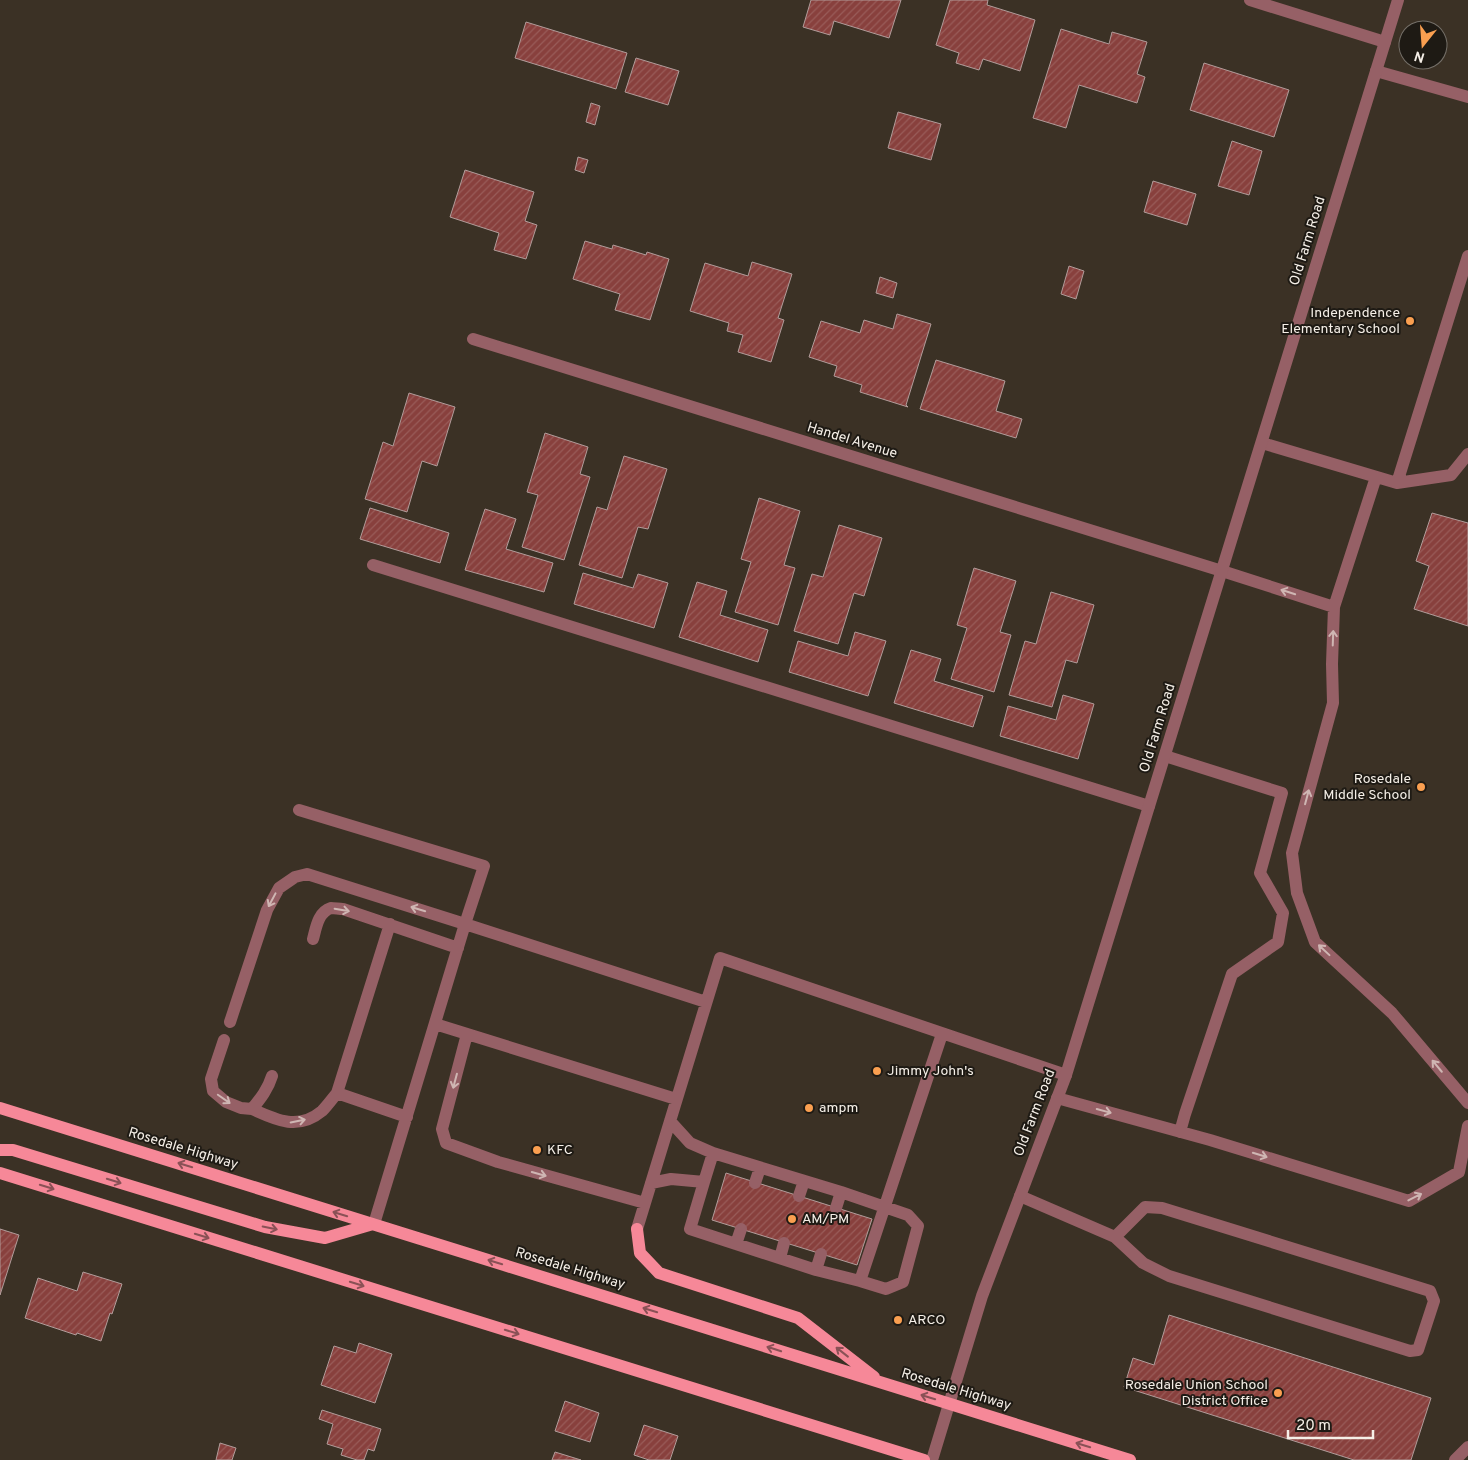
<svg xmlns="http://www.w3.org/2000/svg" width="1468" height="1460" font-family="Overpass,sans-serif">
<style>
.building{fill:url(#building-hatch);stroke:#b19c9a}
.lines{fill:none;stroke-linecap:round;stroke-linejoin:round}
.service{stroke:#966066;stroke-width:12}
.minor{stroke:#966066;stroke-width:12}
.tertiary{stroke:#966066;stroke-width:12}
.primary{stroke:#f68898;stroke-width:12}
.oneway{stroke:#cfb6b3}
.oneway2{stroke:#8a5156}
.poi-dot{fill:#fa9f50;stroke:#1e1a14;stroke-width:2}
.labels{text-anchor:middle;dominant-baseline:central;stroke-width:4;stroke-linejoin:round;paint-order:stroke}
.street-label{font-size:14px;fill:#f5efe7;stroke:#1e1a14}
.poi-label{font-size:14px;fill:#f5efe7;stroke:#1e1a14;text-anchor:start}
</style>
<defs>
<pattern id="building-hatch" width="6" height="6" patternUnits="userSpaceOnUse" patternTransform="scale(1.25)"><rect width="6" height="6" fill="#88403d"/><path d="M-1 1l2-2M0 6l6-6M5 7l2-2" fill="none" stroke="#995c59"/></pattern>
</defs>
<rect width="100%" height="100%" fill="#3b3125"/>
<path class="building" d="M811,0H901L889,38L834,21L830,35L803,27Z
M950,0H988L987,5L1035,20L1020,71L983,59L979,70L956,63L959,53L936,45Z
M526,22L627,53L616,89L515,58Z
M1061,29L1109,44L1112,32L1147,42L1137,74L1145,77L1137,103L1079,85L1066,128L1033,118Z
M636,58L679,71L668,105L625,92Z
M1204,63L1289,90L1274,137L1190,110Z
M591,103L600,106L595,125L586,122Z
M898,112L941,124L931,160L888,148Z
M1232,141L1262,151L1249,195L1218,186Z
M578,157L588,160L584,173L575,170Z
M465,170L534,192L525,221L537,225L526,259L494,250L499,233L450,217Z
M1153,181L1196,194L1187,225L1144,212Z
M585,241L612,249L613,245L646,255L647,252L669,259L650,320L615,310L620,294L573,279Z
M752,262L792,274L778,318L784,320L771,362L738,352L743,335L727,331L729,323L690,311L705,263L748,276Z
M1069,266L1084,271L1076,299L1061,294Z
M880,277L897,283L893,298L876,293Z
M897,314L931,324L906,405L908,407L860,392L862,385L834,376L837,366L809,357L821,321L860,333L864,320L893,329Z
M936,360L1005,381L996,411L1022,419L1016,438L920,409Z
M409,393L455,407L437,466L422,461L407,512L365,499L383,442L393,446Z
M545,433L588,447L580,474L590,477L564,560L522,547L538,495L527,492Z
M624,456L667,469L648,529L638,527L622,578L579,565L597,507L607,510Z
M759,498L800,511L784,565L795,568L778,625L735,612L751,562L741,559Z
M370,508L449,533L440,563L360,539Z
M485,509L516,519L506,549L553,563L544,592L465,570Z
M1432,513L1468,523V626L1414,609L1429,566L1416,561Z
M839,525L882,538L864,596L854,593L838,644L794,631L812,574L823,577Z
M974,568L1016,581L1000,632L1011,635L994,692L951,679L967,628L957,625Z
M583,573L633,588L638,574L668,583L654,628L574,604Z
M697,582L727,591L720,615L768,630L758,662L679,637Z
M1051,592L1094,605L1077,663L1066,660L1052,707L1009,695L1025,641L1036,644Z
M855,632L886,641L868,696L789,672L798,641L848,656Z
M911,650L941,659L934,681L983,696L973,727L894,703Z
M1063,695L1094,704L1078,759L1000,736L1008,706L1056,720Z
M726,1173L872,1219L857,1265L712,1220Z
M0,1229L19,1235L0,1295Z
M83,1272L122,1284L112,1314L110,1313L101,1341L77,1333L76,1335L25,1318L38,1278L77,1291Z
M1169,1315L1431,1398L1411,1460H1354L1124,1387L1133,1358L1154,1365Z
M359,1343L392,1354L375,1403L321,1385L334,1346L356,1353Z
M565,1401L599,1413L590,1442L555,1431Z
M322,1410L381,1429L374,1451L368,1449L364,1460H357L341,1455L343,1449L327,1444L333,1424L319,1419Z
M644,1425L678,1436L670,1460H649L634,1455Z
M220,1443L236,1448L232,1460H216Z
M555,1452L581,1460H552Z"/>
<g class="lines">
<path class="service" d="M1376,71L1468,97
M1262,443L1397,483L1451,475L1468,454
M1376,477L1334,607L1332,664L1333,703L1292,853L1297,893L1315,942L1392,1013L1468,1103
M1397,483L1468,256
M373,565L1149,806
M1222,571L1334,607
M1165,756L1282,793L1260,873L1283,913L1278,942L1232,974L1185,1114L1180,1132
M390,924L337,1093L407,1117
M313,939C316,928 318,912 331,908C334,908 340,909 343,909L458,948
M230,1022L267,910L279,888L295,877L307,874L465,924L484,866L299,810
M435,1024L676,1099
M467,1034L442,1129L446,1143L498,1162L645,1203
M224,1040L211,1079L213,1091L226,1102L241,1108L252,1109C261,1098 268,1089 272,1076
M1057,1098L1210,1140L1409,1201L1459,1172L1468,1126
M252,1109C276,1120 298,1131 322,1111C327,1106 332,1099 337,1093
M670,1121L690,1143L713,1153
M704,1182L713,1153L841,1192L908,1215L918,1226L903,1282L886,1289L860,1281
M651,1183L671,1179L704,1182L690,1229L816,1270L860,1281L942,1034
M755,1183L760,1168
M799,1196L804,1181
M1020,1196L1115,1237L1143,1263L1169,1276L1410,1351L1418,1350L1434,1301L1430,1291L1162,1208L1145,1207L1115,1237
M836,1208L841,1192
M374,1224L465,924L706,1002
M637,1229L720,958L1066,1075
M736,1244L741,1229
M780,1258L784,1243
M816,1270L821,1254
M1455,1460L1468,1447"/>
<path class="minor" d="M1250,0L1385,42
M473,339L1222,571"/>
<path class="tertiary" d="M932,1460L982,1296L1066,1075L1398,0"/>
<path class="primary" d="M0,1108L1130,1460
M0,1150H13L265,1227L325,1238L373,1224
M0,1173L924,1460
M637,1229L640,1253L659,1273L798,1318L874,1377"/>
</g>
<defs><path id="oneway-shaft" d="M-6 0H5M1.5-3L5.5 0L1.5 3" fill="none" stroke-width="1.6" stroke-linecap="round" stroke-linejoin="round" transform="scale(1.25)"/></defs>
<g class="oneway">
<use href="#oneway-shaft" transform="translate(1288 592) rotate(-162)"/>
<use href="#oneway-shaft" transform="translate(1333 638) rotate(-88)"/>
<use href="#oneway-shaft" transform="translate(1307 797) rotate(-75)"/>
<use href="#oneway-shaft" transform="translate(272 900) rotate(118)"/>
<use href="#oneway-shaft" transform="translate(418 909) rotate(-163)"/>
<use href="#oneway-shaft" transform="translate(342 910) rotate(10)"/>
<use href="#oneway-shaft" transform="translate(1324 950) rotate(-137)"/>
<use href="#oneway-shaft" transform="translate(1437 1066) rotate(-130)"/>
<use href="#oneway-shaft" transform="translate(455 1081) rotate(105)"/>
<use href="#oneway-shaft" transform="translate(224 1099) rotate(35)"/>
<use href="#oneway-shaft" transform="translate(1104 1111) rotate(15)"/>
<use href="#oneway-shaft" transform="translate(298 1121) rotate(-11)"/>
<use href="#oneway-shaft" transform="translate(1260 1155) rotate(17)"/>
<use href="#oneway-shaft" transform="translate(539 1174) rotate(16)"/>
<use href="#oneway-shaft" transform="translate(1415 1197) rotate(-27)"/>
</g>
<g class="oneway2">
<use href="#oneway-shaft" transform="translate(185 1165) rotate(-163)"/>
<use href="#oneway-shaft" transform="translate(114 1181) rotate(17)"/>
<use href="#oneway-shaft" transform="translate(47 1187) rotate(17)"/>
<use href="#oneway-shaft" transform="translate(340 1214) rotate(-163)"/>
<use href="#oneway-shaft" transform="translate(270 1228) rotate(12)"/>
<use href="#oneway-shaft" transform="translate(202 1236) rotate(17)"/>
<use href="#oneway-shaft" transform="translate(495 1262) rotate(-163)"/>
<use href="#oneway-shaft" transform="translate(357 1284) rotate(17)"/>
<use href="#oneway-shaft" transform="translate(650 1310) rotate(-163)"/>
<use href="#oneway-shaft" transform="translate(512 1332) rotate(17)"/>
<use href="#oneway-shaft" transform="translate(774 1349) rotate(-162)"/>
<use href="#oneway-shaft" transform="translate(842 1352) rotate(-142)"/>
<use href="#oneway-shaft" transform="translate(928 1397) rotate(-163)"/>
<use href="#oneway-shaft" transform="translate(1083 1445) rotate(-163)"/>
</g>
<g class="poi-dot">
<circle cx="1410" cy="321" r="5"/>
<circle cx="1421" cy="787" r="5"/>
<circle cx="877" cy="1071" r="5"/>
<circle cx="809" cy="1108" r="5"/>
<circle cx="537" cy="1150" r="5"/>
<circle cx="792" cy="1219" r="5"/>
<circle cx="898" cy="1320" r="5"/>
<circle cx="1278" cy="1393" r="5"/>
</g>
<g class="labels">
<g class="street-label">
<text transform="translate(1308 241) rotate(-73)">Old Farm Road</text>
<text transform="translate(852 441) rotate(17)">Handel Avenue</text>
<text transform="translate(1158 728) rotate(-73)">Old Farm Road</text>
<text transform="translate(1035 1113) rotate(-69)">Old Farm Road</text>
<text transform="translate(183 1149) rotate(17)">Rosedale Highway</text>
<text transform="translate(570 1269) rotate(17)">Rosedale Highway</text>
<text transform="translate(956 1390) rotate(17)">Rosedale Highway</text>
</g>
<g class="poi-label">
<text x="1400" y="313" text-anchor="end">Independence<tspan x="1400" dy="16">Elementary School</tspan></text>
<text x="1411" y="779" text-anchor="end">Rosedale<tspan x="1411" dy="16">Middle School</tspan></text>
<text x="887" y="1071">Jimmy John's</text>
<text x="819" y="1108">ampm</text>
<text x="547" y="1150">KFC</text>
<text x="802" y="1219">AM/PM</text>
<text x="908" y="1320">ARCO</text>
<text x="1268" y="1385" text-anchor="end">Rosedale Union School<tspan x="1268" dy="16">District Office</tspan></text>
</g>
</g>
<g transform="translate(1423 45) rotate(197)"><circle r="24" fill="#1e1a14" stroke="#746f68"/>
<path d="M0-4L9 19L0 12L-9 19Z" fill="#fa9f50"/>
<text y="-8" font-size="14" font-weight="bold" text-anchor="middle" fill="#f5efe7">N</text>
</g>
<path d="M1288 1430v8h85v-8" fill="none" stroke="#f5efe7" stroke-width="2.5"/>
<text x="1296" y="1430" font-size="15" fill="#f5efe7" stroke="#1e1a14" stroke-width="4" paint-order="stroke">20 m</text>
</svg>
